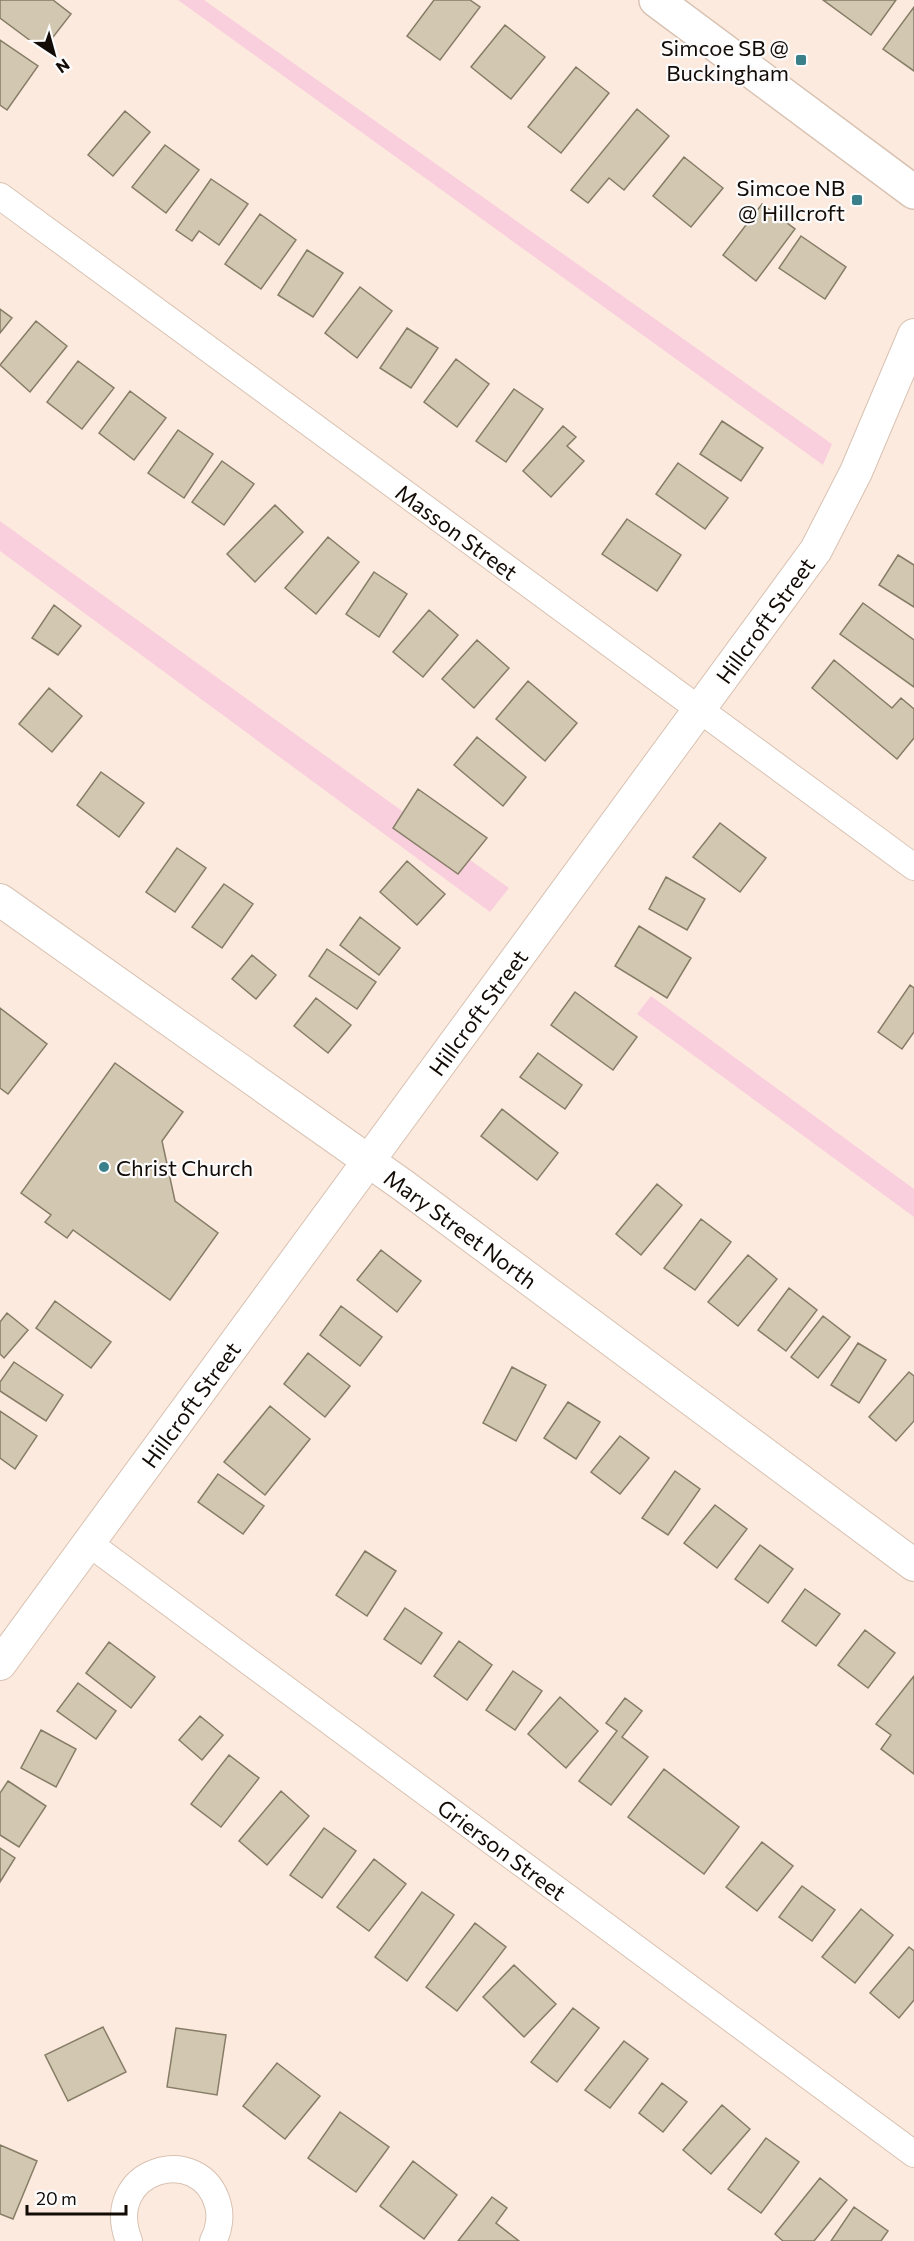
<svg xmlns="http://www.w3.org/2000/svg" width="914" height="2241" font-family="Commissioner,sans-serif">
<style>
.green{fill:#f9cfdd}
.building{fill:#d2c7b0;stroke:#867d67;stroke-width:1.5}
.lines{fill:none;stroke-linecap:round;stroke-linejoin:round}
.minor-casing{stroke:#d8c2b2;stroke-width:28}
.tertiary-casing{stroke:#d8c2b2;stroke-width:34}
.secondary-casing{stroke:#d8c2b2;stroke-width:36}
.minor{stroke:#fff;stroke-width:26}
.tertiary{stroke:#fff;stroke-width:32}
.secondary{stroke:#fff;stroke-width:33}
.poi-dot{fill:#39808a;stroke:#fbfbfb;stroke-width:2}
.labels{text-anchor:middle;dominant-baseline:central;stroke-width:4.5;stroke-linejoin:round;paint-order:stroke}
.poi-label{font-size:22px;fill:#120b06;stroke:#fbfbfb;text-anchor:end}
.street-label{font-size:22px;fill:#120b06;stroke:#fbfbfb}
</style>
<rect width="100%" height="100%" fill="#fdeade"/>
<path class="green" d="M178,0H204L832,444L823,465Z
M0,521L509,888L490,912L0,551Z
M651,996L914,1189V1217L637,1014Z"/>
<path class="building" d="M0,0H53L71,14L43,50L0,18Z
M434,0H470L480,7L440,60L407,36Z
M823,0H896L871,35Z
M914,7V71L883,49Z
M505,25L545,57L511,99L471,67Z
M0,40L38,66L7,110L0,105Z
M576,67L609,93L561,153L528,127Z
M637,109L669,136L624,190L609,178L588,203L571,190Z
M125,111L150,132L113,176L88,155Z
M165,145L199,170L166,213L132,187Z
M684,157L723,188L691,227L653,196Z
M211,179L248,204L219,245L199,231L192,241L176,230Z
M762,204L795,229L756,281L723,255Z
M260,214L296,240L261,289L225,264Z
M801,236L846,267L825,299L779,268Z
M307,250L343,273L313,317L278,295Z
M360,287L392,311L357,358L325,333Z
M0,309L12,318L0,333Z
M36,321L67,346L30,392L0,365Z
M407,328L438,348L411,388L380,368Z
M456,359L489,384L457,427L424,402Z
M78,361L114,388L82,429L47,402Z
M514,389L543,409L506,462L476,441Z
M130,391L166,418L134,460L99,433Z
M722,421L763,448L741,481L700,454Z
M563,426L576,437L567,446L584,461L551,497L523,471Z
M178,430L213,454L184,498L148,473Z
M222,461L254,484L224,525L192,502Z
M678,463L728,498L705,529L656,494Z
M275,505L303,532L255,582L227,554Z
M627,519L681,555L657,591L602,554Z
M328,537L359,562L316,614L285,588Z
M898,555L914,565V607L879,585Z
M374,572L407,594L379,637L346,614Z
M863,603L914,640V687L840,634Z
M54,605L81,626L58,655L32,638Z
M429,610L458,635L423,677L393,652Z
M477,640L509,668L474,708L442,679Z
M834,660L892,708L901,698L914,709V738L897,759L812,688Z
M528,681L577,723L545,761L496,719Z
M49,688L82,716L52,752L19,724Z
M477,737L526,777L503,806L454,765Z
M101,772L144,803L119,837L77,805Z
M418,789L487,838L458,874L393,828Z
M720,823L766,858L740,892L693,857Z
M177,848L206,868L175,912L146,892Z
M407,861L445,894L417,925L380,892Z
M666,877L705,899L687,930L649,909Z
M224,884L253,904L222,948L192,927Z
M360,917L400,948L379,975L340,945Z
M639,926L691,958L667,998L615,966Z
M327,949L376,982L357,1009L309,976Z
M252,955L276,975L256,999L232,979Z
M910,985L914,988V1032L902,1049L878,1032Z
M575,992L637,1037L613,1070L551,1025Z
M316,998L351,1025L328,1053L294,1026Z
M0,1008L47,1044L8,1094L0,1088Z
M538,1053L582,1085L565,1109L520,1077Z
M115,1063L183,1112L162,1141L175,1201L218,1233L170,1300L73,1230L67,1238L45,1222L51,1215L21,1193Z
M502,1109L558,1153L537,1180L481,1136Z
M657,1184L682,1205L641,1255L616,1234Z
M701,1219L731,1242L695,1290L664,1268Z
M381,1250L421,1281L397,1312L357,1280Z
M748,1255L777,1279L738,1326L708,1302Z
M789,1288L817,1310L786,1351L758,1330Z
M55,1301L111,1342L91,1368L36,1328Z
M341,1306L382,1337L360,1366L320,1335Z
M7,1313L28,1330L4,1358L0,1354V1322Z
M823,1316L850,1337L818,1378L791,1357Z
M858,1343L886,1360L859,1403L831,1385Z
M308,1353L350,1386L325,1417L284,1384Z
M14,1362L63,1395L46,1421L0,1391V1382Z
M512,1367L546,1385L516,1441L483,1423Z
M909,1372L914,1376V1421L896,1441L869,1417Z
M568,1402L600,1422L576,1459L544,1438Z
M270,1406L310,1439L265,1495L224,1462Z
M0,1411L37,1436L15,1469L0,1458Z
M620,1436L649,1458L620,1494L591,1472Z
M675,1471L700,1489L668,1535L642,1518Z
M218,1474L264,1506L243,1534L198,1502Z
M715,1505L747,1529L717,1568L684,1543Z
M760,1545L793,1569L768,1603L735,1579Z
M365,1551L396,1571L367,1616L336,1595Z
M805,1589L840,1614L816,1646L782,1621Z
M405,1608L442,1633L421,1664L384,1639Z
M865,1630L895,1653L868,1688L838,1665Z
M459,1641L492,1665L467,1700L434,1676Z
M109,1642L155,1677L131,1708L86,1673Z
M513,1671L542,1691L515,1730L486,1710Z
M914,1676V1774L881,1749L891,1735L876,1724Z
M78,1683L116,1711L96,1739L57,1711Z
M560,1697L598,1731L566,1768L528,1734Z
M625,1698L642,1711L622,1737L648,1757L611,1805L579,1781L617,1731L606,1723Z
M200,1716L223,1735L202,1760L179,1740Z
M41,1730L76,1749L56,1787L21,1768Z
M229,1755L259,1778L221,1827L191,1804Z
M664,1769L739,1827L704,1874L628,1817Z
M8,1781L46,1806L19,1847L0,1835V1793Z
M281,1791L309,1816L267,1865L239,1841Z
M324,1828L356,1851L322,1898L290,1875Z
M762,1842L793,1866L757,1911L726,1887Z
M0,1848L15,1858L0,1882Z
M374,1859L406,1884L369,1931L337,1907Z
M802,1886L835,1910L812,1941L779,1917Z
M422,1892L454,1915L407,1981L375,1957Z
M861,1909L893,1935L855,1983L822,1957Z
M475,1923L506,1947L457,2011L426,1987Z
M909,1947L914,1951V2000L899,2018L870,1993Z
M514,1965L556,2004L524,2037L483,1997Z
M573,2008L599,2028L557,2082L531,2062Z
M103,2027L126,2072L68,2101L45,2055Z
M176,2028L226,2035L217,2095L167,2087Z
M624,2041L648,2059L610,2108L585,2090Z
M277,2063L320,2096L285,2139L243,2106Z
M662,2083L687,2102L663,2132L639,2113Z
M722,2105L750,2129L711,2174L683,2150Z
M340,2112L389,2147L356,2192L308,2158Z
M766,2138L799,2162L761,2213L728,2189Z
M0,2145L37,2161L13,2219L0,2214Z
M413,2161L457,2195L424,2239L380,2206Z
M820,2178L847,2200L814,2241H783L775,2234Z
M492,2197L507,2208L496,2223L519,2241H458Z
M854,2207L888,2231L881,2241H831Z"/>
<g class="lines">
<defs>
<g id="minor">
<path id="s1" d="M0,196L914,867"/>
<path id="s2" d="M90,1544L914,2154"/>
<path d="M129,2241C101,2169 201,2141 218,2205C221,2216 219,2231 213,2241"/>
</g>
<g id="tertiary">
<path id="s3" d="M0,900L404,1186L914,1565"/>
<path id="s4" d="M0,1664L816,550L856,472L914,335"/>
</g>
<path id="secondary" d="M656,0L914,192"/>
</defs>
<use href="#minor" class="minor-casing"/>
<use href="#tertiary" class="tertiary-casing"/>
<use href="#secondary" class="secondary-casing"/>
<use href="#minor" class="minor"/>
<use href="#tertiary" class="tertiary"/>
<use href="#secondary" class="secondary"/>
</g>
<g class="poi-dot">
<rect x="795" y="54" width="12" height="12" rx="3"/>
<rect x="851" y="194" width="12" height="12" rx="3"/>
<circle cx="104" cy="1167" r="6"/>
</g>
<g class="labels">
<g class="poi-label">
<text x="789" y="47">Simcoe SB @<tspan x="789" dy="25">Buckingham</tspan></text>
<text x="845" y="187">Simcoe NB<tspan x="845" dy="25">@ Hillcroft</tspan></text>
<text x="116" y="1167" text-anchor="start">Christ Church</text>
</g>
<g class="street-label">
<text stroke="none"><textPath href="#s1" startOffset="567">Masson Street</textPath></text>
<text stroke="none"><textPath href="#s4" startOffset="1294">Hillcroft Street</textPath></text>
<text stroke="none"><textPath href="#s4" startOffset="808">Hillcroft Street</textPath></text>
<text stroke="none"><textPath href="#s3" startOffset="566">Mary Street North</textPath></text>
<text stroke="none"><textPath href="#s4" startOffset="322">Hillcroft Street</textPath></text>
<text stroke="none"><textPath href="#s2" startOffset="513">Grierson Street</textPath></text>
</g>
</g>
<g transform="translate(54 54) rotate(144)" stroke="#fbfbfb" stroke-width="4.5" paint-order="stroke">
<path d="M0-4.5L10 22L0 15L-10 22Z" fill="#120b06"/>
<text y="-9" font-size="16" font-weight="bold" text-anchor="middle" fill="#120b06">N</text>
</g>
<path d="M27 2205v9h99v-9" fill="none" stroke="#120b06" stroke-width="3"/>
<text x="36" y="2205" font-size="18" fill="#120b06" stroke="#fbfbfb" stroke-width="4.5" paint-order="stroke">20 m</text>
</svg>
